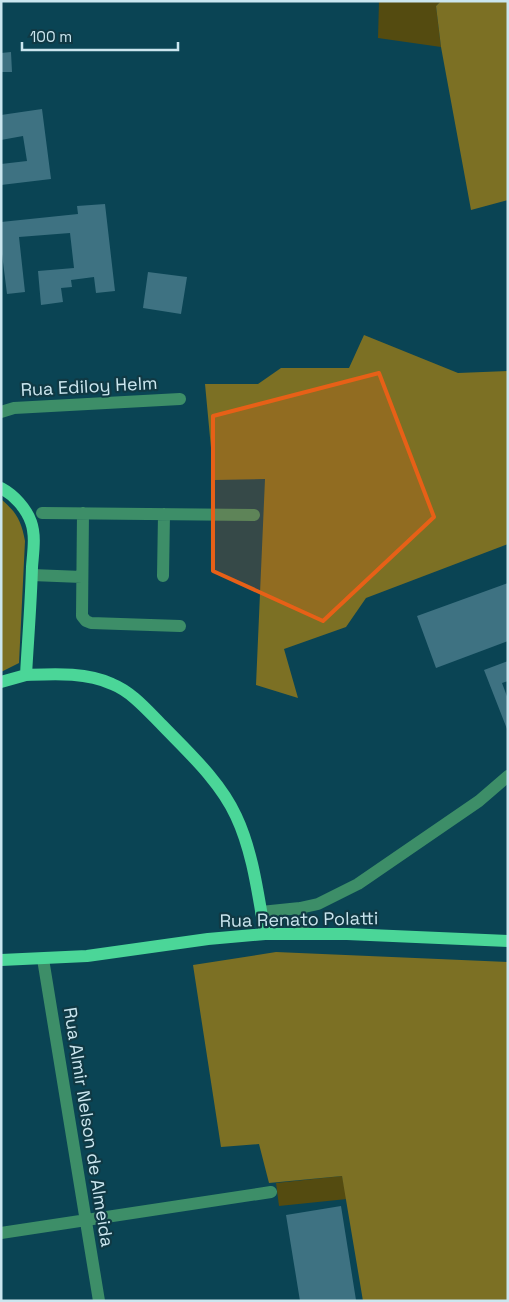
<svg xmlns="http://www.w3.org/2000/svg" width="509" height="1302" font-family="'Space Grotesk',sans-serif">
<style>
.green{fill:#544b10}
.forest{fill:#7c7024}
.building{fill:#3e7282}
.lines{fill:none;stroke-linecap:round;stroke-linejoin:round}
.minor{stroke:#3d8e68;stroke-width:12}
.major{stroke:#4bd698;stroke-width:12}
.marked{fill:#e76017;fill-opacity:0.2;stroke:#e76017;stroke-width:4;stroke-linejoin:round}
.labels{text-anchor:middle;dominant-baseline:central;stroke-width:4.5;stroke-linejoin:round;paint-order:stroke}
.street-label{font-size:18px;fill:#cbe6ef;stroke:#103944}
</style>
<rect width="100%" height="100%" fill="#0a4454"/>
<path class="green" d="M379,1H441L436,6L441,47L378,38Z
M342,1176L347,1199L279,1206L276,1183Z"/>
<path class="forest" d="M441,1H508V200L471,210L441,47L436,6Z
M364,335L458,373L508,371V544L366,598L346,627L284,649L298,698L256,685L265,479L214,480L205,384H258L281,368H349Z
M1,499C17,513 21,520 25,541L19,663L1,672Z
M276,952L508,962V1301H363L342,1176L269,1183L259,1144L221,1147L193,965Z"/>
<path class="building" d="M11,52L12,72H1V53Z
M42,109L51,179L1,185V164L27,161L23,136L1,140V115Z
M105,204L115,291L96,293L94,277L71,280L72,287L61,288L63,302L41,305L38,271L74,268L70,233L19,237L25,292L7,294L1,246V222L78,214L77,206Z
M148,272L187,277L181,314L143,308Z
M508,583V641L436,668L417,616Z
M508,661V681L502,683L508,699L507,729L484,670Z
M341,1206L356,1300L300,1301L286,1215Z"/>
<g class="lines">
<path class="minor" d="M1,412L14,408L180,399
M42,513L254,515
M83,513L82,616L86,621L91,623L180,626
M32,575L82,577
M163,576L164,514
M300,908L303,933
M261,912L300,908L318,904L358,884L479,801L508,776
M43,959L99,1301
M1,1233L271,1192"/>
<path class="major" d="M1,488C14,495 26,508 31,522C36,536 33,553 32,567C31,603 28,639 26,675C54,674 86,672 112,684C132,692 147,710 162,725C188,752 220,781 236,816C253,852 258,895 265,934
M1,682L26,675
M1,960L87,956L208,939L265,934H347L508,941"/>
</g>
<path class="marked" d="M379,373L434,517L323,621L213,571V416Z"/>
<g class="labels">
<g class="street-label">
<text transform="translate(89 386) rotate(-3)">Rua Ediloy Helm</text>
<text transform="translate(299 919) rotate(-1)">Rua Renato Polatti</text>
<text transform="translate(89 1127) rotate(81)">Rua Almir Nelson de Almeida</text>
</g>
</g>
<rect width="509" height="1302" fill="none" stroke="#cbe6ef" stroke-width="5"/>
<path d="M22 42v8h156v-8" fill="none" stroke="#cbe6ef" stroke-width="2.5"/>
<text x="30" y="42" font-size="15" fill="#cbe6ef" stroke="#103944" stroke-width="4" paint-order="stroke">100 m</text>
</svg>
